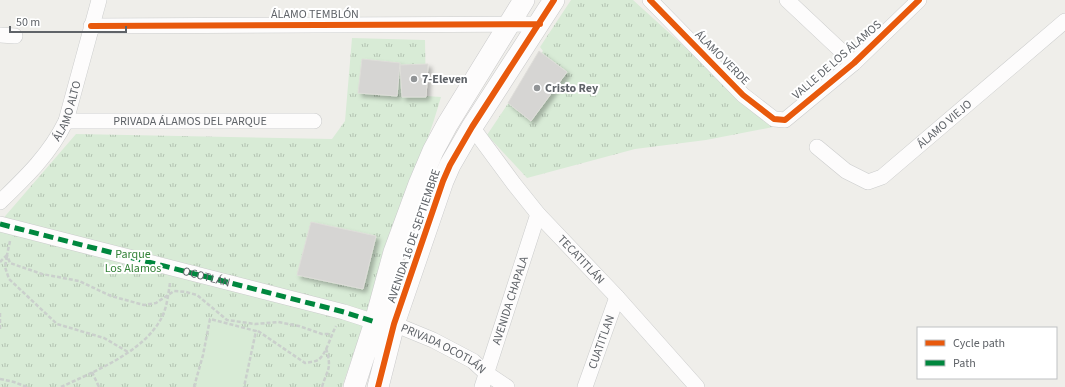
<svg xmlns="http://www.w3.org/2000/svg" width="1065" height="387" font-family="'Source Sans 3',sans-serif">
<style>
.park{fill:url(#park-tufts)}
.pitch{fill:#d8ebd6}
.building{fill:#d6d5d3;stroke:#deddd9;filter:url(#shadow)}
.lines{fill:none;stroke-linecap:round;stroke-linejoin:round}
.street-casing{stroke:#cbcccc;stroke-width:16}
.secondary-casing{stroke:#cacacb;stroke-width:22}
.path{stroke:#cacfcc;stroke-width:2.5;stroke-dasharray:4 2;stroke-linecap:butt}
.street{stroke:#fdfcfc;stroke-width:15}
.secondary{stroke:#fdfcfc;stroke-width:21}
.quiet{stroke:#00873e;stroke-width:5;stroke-dasharray:10 5;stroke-linecap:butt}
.cycleway-casing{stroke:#fff;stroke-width:8}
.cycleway{stroke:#e8590c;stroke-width:6}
.poi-dot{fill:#919496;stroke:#fff;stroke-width:1.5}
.labels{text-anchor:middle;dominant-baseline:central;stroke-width:4;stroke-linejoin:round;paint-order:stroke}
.street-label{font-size:12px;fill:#5f6368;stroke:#fff}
.poi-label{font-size:12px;font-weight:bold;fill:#5f6368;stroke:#fff;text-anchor:start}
.park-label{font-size:12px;fill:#348238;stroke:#fff}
</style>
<defs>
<pattern id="park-tufts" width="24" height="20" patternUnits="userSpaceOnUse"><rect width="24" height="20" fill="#d8ebd6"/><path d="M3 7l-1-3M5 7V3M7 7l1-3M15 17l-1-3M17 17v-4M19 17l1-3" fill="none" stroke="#b2c2b1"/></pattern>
<filter id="shadow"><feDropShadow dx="3.5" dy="3.5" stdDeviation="2" flood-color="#0004"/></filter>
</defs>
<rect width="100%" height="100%" fill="#efeeea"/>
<path class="park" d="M571,0H633L773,127L706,140L635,149L527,178L487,135L543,51L540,47Z
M352,38L425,40L426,96L441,97L434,120L342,387H0V222L76,134L332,139L345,121Z"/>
<path class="pitch" d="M213,319L258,331L243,387H196L199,370Z"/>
<path class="building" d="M539,51L567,72L531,121L508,103Z
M362,59L400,63L397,96L358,93Z
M428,64L426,97H402L400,65Z
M311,222L376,236L363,289L297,275Z"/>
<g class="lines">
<defs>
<g id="street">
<path d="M650,0L743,95L774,119L785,120L854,63L919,0"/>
<path d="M787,0L854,63"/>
<path d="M91,26L540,24"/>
<path d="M0,35L15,36"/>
<path id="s1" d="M66,121H314"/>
<path id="s2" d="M472,127L514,184L538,214L617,297L697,387"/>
<path id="s3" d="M817,147L846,171L868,182L882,177L1065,21"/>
<path id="s4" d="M0,202C26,177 50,154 66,121L99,0"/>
<path id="s5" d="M0,224L344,312L375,322L394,324L433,340L473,361L486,373L507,387"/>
<path id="s6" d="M482,387L538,214"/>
<path id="s7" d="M585,387L617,297"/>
</g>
<path id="secondary" d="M354,387L375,322L394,252L419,184L433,151L447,125L524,0
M378,387L394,324L443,181L450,165L472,127L554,0"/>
</defs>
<use href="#street" class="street-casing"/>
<use href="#secondary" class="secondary-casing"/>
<path class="path" d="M10,241L7,255L10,263L42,274L79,281L111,296L144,305L156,303L174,291L186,292L197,295L227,320L255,324L278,322L299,326L322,334H331
M7,256L5,267L9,279L57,324L104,338L128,352
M0,262L7,255
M0,313V329
M258,331L305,363C309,362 314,362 318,360C326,355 331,335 336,326
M92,372L99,387
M0,379L14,382L27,387
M61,387C95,371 142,353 161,319C167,308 168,295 170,283
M194,387L203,355L210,319L256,331L244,387
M322,387C328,367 332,370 326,348"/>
<use href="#street" class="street"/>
<use href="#secondary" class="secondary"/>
<path class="quiet" id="s8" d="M0,224L344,312L375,322"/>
<defs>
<path id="cycleway" d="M650,0L743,95L774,119L785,120L854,63L919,0
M91,26L540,24
M378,387L394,324L443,181L450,165L472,127L554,0"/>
</defs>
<use href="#cycleway" class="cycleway-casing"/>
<use href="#cycleway" class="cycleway"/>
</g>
<g class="poi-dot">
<circle cx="414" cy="79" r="4"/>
<circle cx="537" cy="88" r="4"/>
</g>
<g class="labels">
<g class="street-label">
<text x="315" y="14">ÁLAMO TEMBLÓN</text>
<text transform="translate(722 58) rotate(45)">ÁLAMO VERDE</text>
<text transform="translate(837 60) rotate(-41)">VALLE DE LOS ÁLAMOS</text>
<text stroke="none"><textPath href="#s4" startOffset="115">ÁLAMO ALTO</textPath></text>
<text stroke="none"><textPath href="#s1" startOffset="124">PRIVADA ÁLAMOS DEL PARQUE</textPath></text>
<text stroke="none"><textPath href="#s3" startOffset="159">ÁLAMO VIEJO</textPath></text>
<text transform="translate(414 236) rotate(-71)">AVENIDA 16 DE SEPTIEMBRE</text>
<text stroke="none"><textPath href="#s2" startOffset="172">TECATITLÁN</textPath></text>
<text stroke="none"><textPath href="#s8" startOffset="213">OCOTLÁN</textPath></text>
<text stroke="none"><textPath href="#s6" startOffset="91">AVENIDA CHAPALA</textPath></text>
<text stroke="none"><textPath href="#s7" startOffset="48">CUATITLAN</textPath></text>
<text stroke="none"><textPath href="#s5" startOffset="462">PRIVADA OCOTLÁN</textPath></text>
</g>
<g class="poi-label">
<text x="422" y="79">7-Eleven</text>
<text x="545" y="88">Cristo Rey</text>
</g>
<g class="park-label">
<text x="133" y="254">Parque<tspan x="133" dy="14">Los Alamos</tspan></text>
</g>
</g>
<rect x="917" y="327" width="140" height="52" fill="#ffffff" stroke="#bfc1c3"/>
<rect x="925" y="340" width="20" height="6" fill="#e8590c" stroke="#bfc1c3"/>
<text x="953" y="347" font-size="12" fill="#5f6368">Cycle path</text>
<rect x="925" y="360" width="20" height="6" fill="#00873e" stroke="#bfc1c3"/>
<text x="953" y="367" font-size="12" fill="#5f6368">Path</text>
<path d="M10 26v6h116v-6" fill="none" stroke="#5f6368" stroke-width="2"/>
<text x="16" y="26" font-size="12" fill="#5f6368" stroke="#ffffff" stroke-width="3" paint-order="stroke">50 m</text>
</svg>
